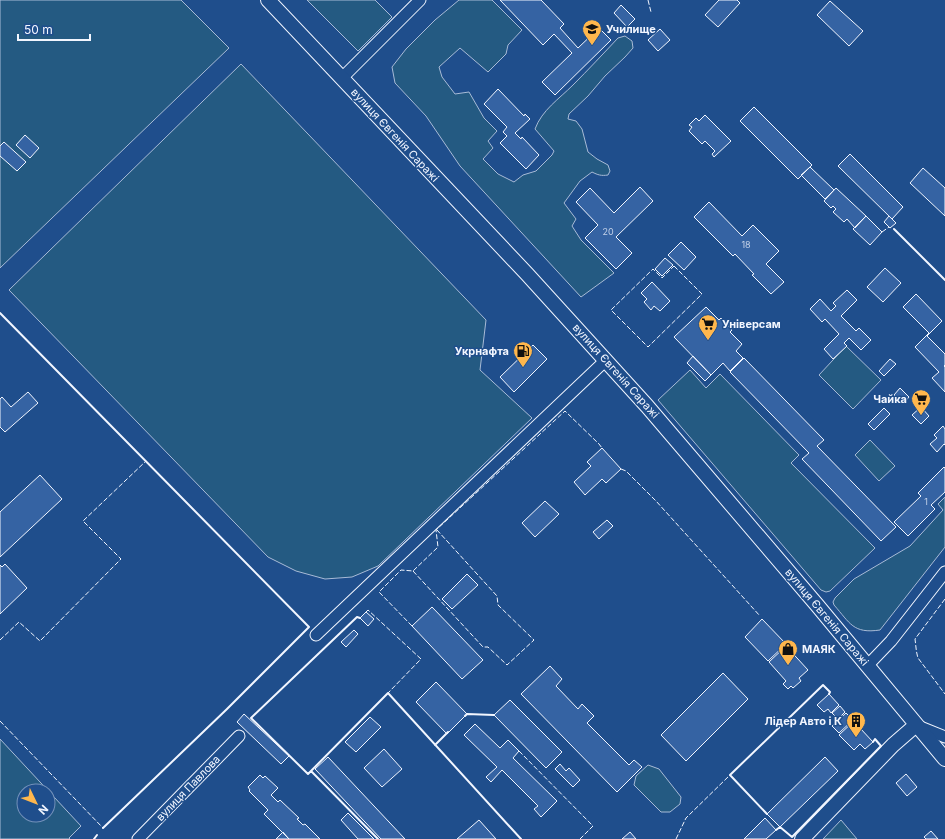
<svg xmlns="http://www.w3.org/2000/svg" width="945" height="839" font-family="Inter,sans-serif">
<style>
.green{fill:#245a82;stroke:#a8bbd7;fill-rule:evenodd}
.building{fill:#3563a3;stroke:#f2f6ff}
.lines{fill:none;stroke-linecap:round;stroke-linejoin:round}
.minor-casing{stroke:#f2f6ff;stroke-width:13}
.major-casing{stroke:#f2f6ff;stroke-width:16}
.minor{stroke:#1f4e8c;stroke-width:11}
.major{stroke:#1f4e8c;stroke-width:14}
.fence{stroke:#f2f6ff;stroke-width:1;stroke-dasharray:5 2;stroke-linecap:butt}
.wall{stroke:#f2f6ff;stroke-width:2}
.labels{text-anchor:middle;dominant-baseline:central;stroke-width:3;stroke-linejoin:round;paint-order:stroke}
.number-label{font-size:9px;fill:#c3d1e8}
.poi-label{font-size:11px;font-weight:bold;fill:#f2f6ff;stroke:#1f4e8c;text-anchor:start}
.street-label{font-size:11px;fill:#f2f6ff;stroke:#1f4e8c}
</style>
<rect width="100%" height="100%" fill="#1f4e8c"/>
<path class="green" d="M0,0H181L229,48L0,268Z
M307,0H375L392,17L358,51Z
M459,0H492L522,30L508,45L506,54L488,72L460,48L439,67L442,77L455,94L469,92L484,118L497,131L488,141L493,148L483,159L498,174L514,182L523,175L536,171L552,155L554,151L535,129C542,110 559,99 573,85C588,70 603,54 618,38L625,36L632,41L633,48L625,57L605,76L588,96L569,114L568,119L576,121L582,129L588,152L597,159L608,165L610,171L608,175C601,176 598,175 592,172L580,181L564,203L576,219L572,226L581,240L614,273L581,297L460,166L426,116L395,83L392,67L406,49L435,20Z
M241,64L486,320L480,370L532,418L378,566L352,577L325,579L296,571L268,557L9,290Z
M846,346L881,380L853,409L819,375Z
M690,370L706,388L720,374L799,455L791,463L875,548L830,591L826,592L821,590L658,400Z
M870,440L895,466L879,481L855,455Z
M945,497V547L880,630C853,634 850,623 834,605L833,602L835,598L854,579L910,546L943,510L938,504Z
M0,739L81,826L69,838L70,839H0ZM24,791H48V815H24Z
M648,765L659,769L681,797L680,804L670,812H661L634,785L636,776Z
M841,820L857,839H823Z"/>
<path class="building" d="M500,0H541L564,24L560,28L578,48L599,28L611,40L555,95L542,82L572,53L554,34L543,45Z
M719,0H737L740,3L718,27L705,15Z
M830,1L863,31L849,46L817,15Z
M621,5L635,19L627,27L614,13Z
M660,29L670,40L658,51L648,40Z
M498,89L524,116L525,114L530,119L515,133L521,139L522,137L539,155L526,169L500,143L507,136L503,132L507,127L484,104Z
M754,107L812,165L798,179L740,121Z
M705,115L731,141L714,157L712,154L715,151L705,141L702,144L689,131L692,127L689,125L696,118L699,121Z
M25,135L39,148L30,158L16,145Z
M4,142L26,162L17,171L0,156V146Z
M850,154L903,207L892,219L838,166Z
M810,167L834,190L825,199L801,175Z
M923,168L945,188V216L910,183Z
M640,187L653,201L616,237L632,253L616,269L585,238L598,225L576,202L590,188L614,213Z
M836,188L866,216L855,228L847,219L844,222L833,212L836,209L833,206L831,208L824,201Z
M709,202L742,236L753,225L779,251L766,264L784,282L771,294L752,275L754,274L735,254L733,256L694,217Z
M866,216L882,232L870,245L853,229Z
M889,216L896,223L890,228L884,222Z
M681,242L696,257L684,270L668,255Z
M665,258L673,265L662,276L655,269Z
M885,268L901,283L883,302L867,287Z
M652,282L670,301L660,311L654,306L651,310L644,302L647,299L641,293Z
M847,290L857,300L841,316L856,331L859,328L871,340L861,350L849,338L844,343L847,346L833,359L824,349L839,334L825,319L822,322L810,309L820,299L831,311L836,306L833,303Z
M916,294L942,321L927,336L945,354V365L944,366L945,367V392L932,378L939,372L915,347L929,333L903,307Z
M706,307L719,320L721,318L732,330L730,332L742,344L736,351L743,358L730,371L723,363L711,375L674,337Z
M533,345L547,359L514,392L500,377Z
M693,356L711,375L705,381L687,363Z
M744,358L824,440L817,446L896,527L881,541L802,459L809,453L730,372Z
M890,359L896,364L884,376L879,371Z
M900,388L909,397L903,404L894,395Z
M28,392L38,403L5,432L0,427V399L2,397L11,407Z
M921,407L929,416L921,424L912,415Z
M884,408L890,414L874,430L868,424Z
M943,426L945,429V445L944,444L937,452L930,444L937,438L934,435Z
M602,448L621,469L606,483L602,479L585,495L574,482L591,466L587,462Z
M944,467L945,468V492L931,505L935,509L908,536L894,522L921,496L918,493Z
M40,475L62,499L0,557V512Z
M545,501L559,514L535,537L522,523Z
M607,520L613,526L599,539L593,532Z
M5,564L27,588L0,614V565L2,567Z
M467,574L478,585L452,609L442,599Z
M432,607L483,660L462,679L412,626Z
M366,612L374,619L368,626L360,618Z
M762,619L786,644L768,661L745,637Z
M354,630L358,634L346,647L341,642Z
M786,646L808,670L799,678L801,681L793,688L791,686L788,689L783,684L786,681L769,662Z
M550,666L562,679L556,686L578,709L582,704L594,716L587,723L629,765L634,760L642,767L617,792L521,694Z
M723,673L748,699L686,761L661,735Z
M436,682L467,714L447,734L416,702Z
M829,694L839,705L831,713L828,709L824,712L817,705Z
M510,700L562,752L546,768L494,715Z
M840,706L845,712L838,719L832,713Z
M846,713L853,720L839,733L832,726Z
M244,714L289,756L281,764L237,722Z
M370,717L381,727L356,752L345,742Z
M855,720L862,727L860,728L873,742L865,749L860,744L854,750L839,735Z
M475,724L500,748L508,740L519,751L513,758L557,801L541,817L534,809L538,806L502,770L491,782L486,777L497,767L464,735Z
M384,749L402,769L382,787L364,768Z
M328,757L405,839H381L315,769Z
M825,757L838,771L780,827L767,814Z
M560,764L566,771L569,768L580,780L573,787L555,769Z
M906,774L917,787L907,796L896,783Z
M260,775L263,778L265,776L278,788L271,795L278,802L280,800L299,818L297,819L303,825L305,824L320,839H289L264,814L268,810L249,791L250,790L248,787Z
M348,813L374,839H358L341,820Z
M765,818L776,830L766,839H744Z
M479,820L496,839H457Z
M931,831L938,839H926L924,837Z
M283,832L289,839H276Z
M630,832L636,839H622Z"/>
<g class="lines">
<defs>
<path id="minor" d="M342,78L420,0
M316,635L606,360
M868,665L891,641L945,572
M918,726L945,737
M138,839L239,736"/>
<path id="major" d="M268,0L527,274L647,406L817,605L945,759
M802,839L893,745L916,725"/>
</defs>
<use href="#minor" class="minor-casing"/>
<use href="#major" class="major-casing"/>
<use href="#minor" class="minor"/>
<use href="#major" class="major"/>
<path class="fence" d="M648,0L651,12
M882,232L889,227
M674,266L702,294L648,347L611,310L653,269L662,278Z
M621,469L626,471L656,501L760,616
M413,571L483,647H488L507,665L534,640L498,605L497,596L437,530
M945,599L915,639C916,646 916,652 918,658L945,694
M366,612L368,610L421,659L388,693
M412,626L379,592L401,570L413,571L438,547L436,530L565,411L599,444L602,448
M0,640L19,622L40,641L121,559L83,521L146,461
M0,721L103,828
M519,751L593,826L580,839
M676,839L686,818L730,775"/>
<path class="wall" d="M894,229L945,280
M0,313L309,627L227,709L103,828
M360,618L357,617L251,718L308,774L388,693L521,839
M465,716L467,714L494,715
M435,745L448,732
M311,771L378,839
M767,814L730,775L823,685L830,692L829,694
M776,830L780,827L792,837L881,746L875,739L873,742
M94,839L97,835"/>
</g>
<defs>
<symbol id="school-pin" viewBox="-11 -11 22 30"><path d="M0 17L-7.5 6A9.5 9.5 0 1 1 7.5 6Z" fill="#ffb74d" stroke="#1f4e8c"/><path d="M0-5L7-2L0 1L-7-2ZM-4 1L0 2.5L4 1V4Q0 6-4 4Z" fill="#111"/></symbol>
<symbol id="supermarket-pin" viewBox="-11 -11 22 30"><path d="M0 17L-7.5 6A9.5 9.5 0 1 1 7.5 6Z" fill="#ffb74d" stroke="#1f4e8c"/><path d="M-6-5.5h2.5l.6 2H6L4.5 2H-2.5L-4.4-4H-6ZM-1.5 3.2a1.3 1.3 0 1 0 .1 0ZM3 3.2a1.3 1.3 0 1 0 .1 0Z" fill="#111"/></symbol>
<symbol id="fuel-pin" viewBox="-11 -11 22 30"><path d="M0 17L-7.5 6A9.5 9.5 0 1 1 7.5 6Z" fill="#ffb74d" stroke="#1f4e8c"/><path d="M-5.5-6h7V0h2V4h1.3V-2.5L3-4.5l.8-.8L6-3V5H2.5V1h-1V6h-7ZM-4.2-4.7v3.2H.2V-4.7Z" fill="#111"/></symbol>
<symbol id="shop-pin" viewBox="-11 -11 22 30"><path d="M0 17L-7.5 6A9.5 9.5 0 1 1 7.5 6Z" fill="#ffb74d" stroke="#1f4e8c"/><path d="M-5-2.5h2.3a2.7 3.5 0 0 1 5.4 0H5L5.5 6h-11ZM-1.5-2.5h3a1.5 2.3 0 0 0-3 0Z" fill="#111"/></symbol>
<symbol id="building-pin" viewBox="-11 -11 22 30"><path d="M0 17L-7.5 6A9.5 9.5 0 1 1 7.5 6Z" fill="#ffb74d" stroke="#1f4e8c"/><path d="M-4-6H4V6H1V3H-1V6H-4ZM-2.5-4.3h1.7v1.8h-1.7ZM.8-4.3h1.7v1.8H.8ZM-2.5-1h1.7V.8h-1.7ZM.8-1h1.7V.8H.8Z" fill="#111"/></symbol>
</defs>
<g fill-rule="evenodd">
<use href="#school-pin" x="581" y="18" width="22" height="30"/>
<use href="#supermarket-pin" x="697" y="313" width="22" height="30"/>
<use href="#fuel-pin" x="512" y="340" width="22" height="30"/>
<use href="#supermarket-pin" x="910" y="388" width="22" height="30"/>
<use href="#shop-pin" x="777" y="638" width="22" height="30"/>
<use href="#building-pin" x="845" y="710" width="22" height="30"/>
</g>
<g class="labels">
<g class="number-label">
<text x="608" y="231">20</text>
<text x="746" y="244">18</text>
<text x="926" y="501">1</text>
</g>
<g class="poi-label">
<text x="606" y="29">Училище</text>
<text x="722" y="324">Універсам</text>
<text x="509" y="351" text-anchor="end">Укрнафта</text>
<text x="907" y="399" text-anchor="end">Чайка</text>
<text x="802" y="649">МАЯК</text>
<text x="842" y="721" text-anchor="end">Лідер Авто і К</text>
</g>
<g class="street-label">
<text transform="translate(395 135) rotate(47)">вулиця Євгенія Саражі</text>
<text transform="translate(616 371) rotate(48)">вулиця Євгенія Саражі</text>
<text transform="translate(827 617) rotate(50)">вулиця Євгенія Саражі</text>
<text transform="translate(188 788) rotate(-46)">вулиця Павлова</text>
</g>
</g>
<g transform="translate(36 803) rotate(133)"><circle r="19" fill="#1f4e8c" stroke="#7391ba"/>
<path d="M0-3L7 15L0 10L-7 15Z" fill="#ffb74d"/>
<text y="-6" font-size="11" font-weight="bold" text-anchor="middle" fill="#f2f6ff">N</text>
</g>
<path d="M18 34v6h72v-6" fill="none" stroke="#f2f6ff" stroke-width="2"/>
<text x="24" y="34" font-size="12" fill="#f2f6ff" stroke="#1f4e8c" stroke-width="3" paint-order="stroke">50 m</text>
</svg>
